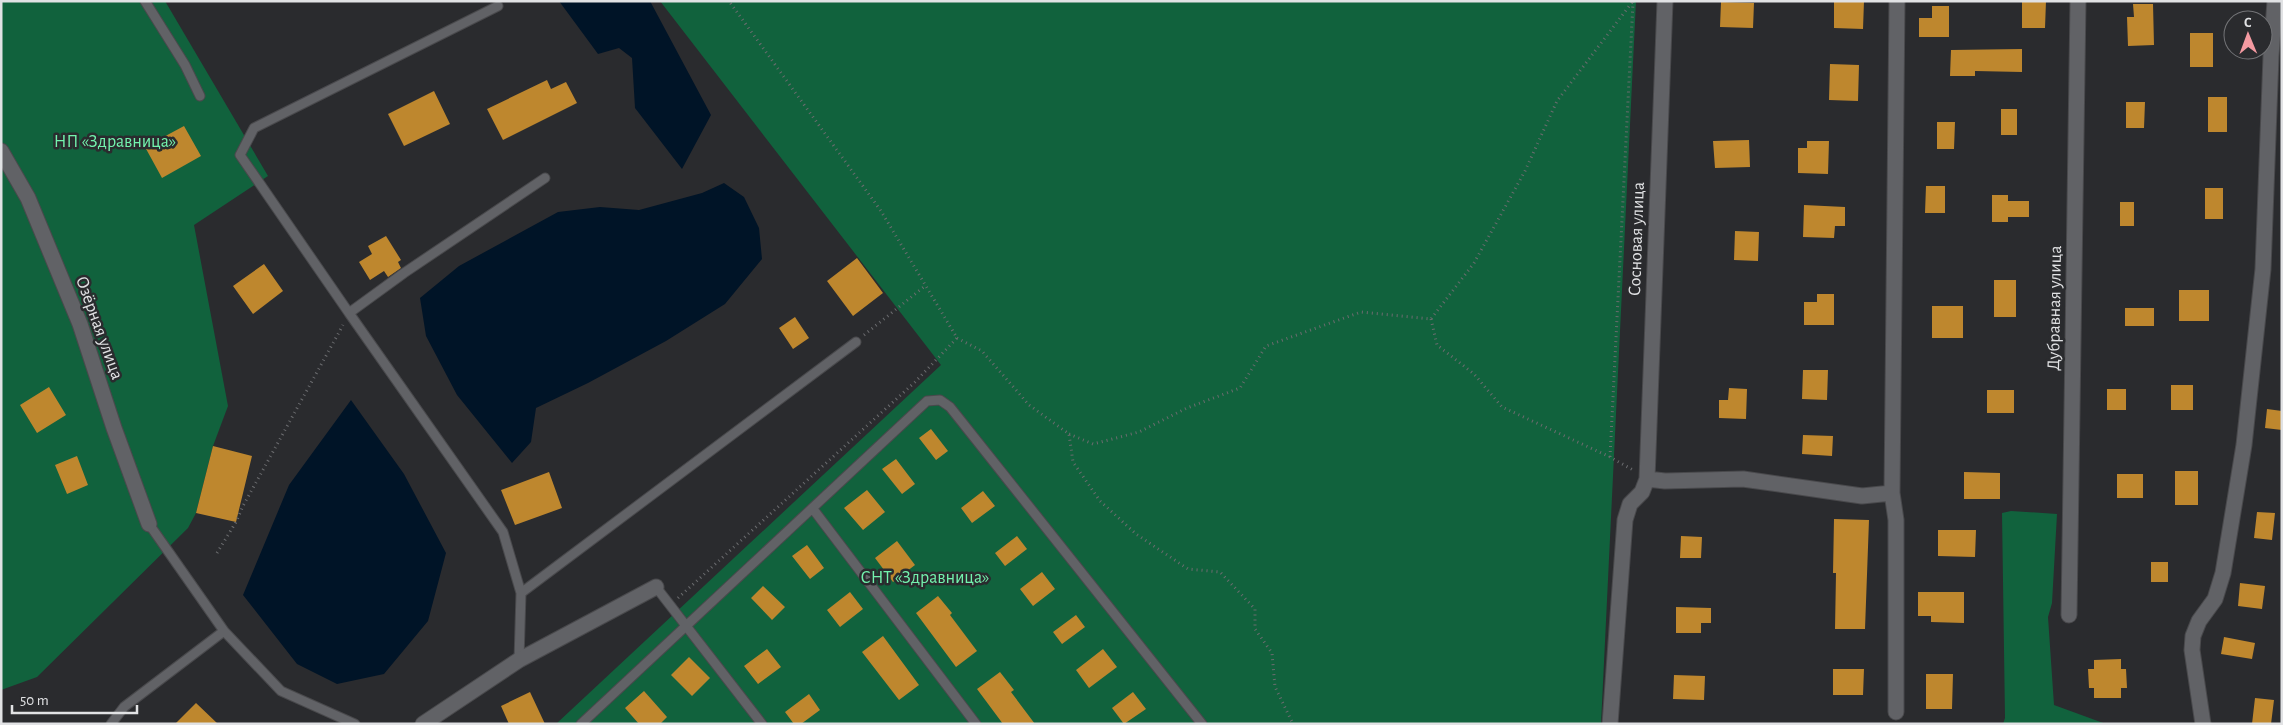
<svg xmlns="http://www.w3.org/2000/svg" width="2283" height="725" font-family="'Alegreya Sans',sans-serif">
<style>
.green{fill:#11623d}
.water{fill:#001427}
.building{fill:#be872e}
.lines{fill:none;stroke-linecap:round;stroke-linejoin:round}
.lane-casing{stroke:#49494c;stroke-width:11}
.street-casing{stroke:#49494c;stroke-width:17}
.path{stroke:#6b6c6f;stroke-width:3;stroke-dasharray:1 4;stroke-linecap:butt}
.lane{stroke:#616266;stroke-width:9}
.street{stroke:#616266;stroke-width:15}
.labels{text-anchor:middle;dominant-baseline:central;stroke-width:5;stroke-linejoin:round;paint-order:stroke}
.park-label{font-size:18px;fill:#73f3ae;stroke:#2a2b2e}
.street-label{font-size:18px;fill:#e1e2e4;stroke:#2a2b2e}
</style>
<rect width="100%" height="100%" fill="#2a2b2e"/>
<path class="green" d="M1,1H165L268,176L194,225L228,406L213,446L196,513L188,528L37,677L1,690Z
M660,1H1636L1601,724H556L941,365Z
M2011,511L2057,514L2052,603L2048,617L2054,705L2106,724H2003L2005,718L2002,513Z"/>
<path class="water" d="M559,1H650L711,115L682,169L635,108L632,58L619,48L598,54Z
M724,183L744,197L759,228L762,259L725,304L666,341L588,383L536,408L531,442L512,463L457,395L426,336L420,298L459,266L558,212L600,207L639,210L702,193Z
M351,400L404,474L446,553L428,621L384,674L337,684L297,664L243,595L289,485Z"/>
<path class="building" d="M1834,1H1864L1863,29L1834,28Z
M2022,1H2046L2045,28H2022Z
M1721,2L1754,3L1753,28L1720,27Z
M2133,4H2153L2154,45L2128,46L2127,17H2134Z
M1932,6H1949V37H1919V18H1932Z
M2190,33H2213V67H2190Z
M2022,49V72L1975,71V76H1950L1951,50Z
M1830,64L1859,65L1858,101L1829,100Z
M547,80L551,89L566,82L577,103L503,140L487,109Z
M434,91L450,124L404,146L388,114Z
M2208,97H2227V132H2208Z
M2126,102H2145L2144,128H2126Z
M2001,109H2017V135H2001Z
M1937,122H1955L1954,149H1937Z
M184,126L201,156L162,178L145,147Z
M1749,140L1750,167L1715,168L1713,141Z
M1807,141H1829L1828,174L1798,173V148H1807Z
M1926,186H1945V213H1925Z
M2205,188H2223V219H2205Z
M1992,195H2008V201H2029V217H2008V222H1992Z
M2120,202H2134V226H2120Z
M1804,205L1845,207V226H1835L1834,238L1803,237Z
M1735,231L1759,232L1758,261L1734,260Z
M386,236L401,260L398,262L401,268L388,277L384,271L370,280L359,262L372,254L368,246Z
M857,258L883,293L853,316L827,281Z
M264,264L283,291L253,314L233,286Z
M1994,280H2016V317H1994Z
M2179,290H2209V321H2179Z
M1817,294H1834V325H1804V302H1817Z
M1932,306H1963V338H1932Z
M2125,308H2154V326H2125Z
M795,317L809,338L793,349L779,328Z
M1803,370H1828L1827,400L1802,399Z
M2171,385H2193V410H2171Z
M49,387L66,415L37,433L20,405Z
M1729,388L1747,389L1746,419L1719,418V400H1728Z
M2107,389H2126V410H2107Z
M1987,390H2014V413H1987Z
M2267,409L2282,411V430L2265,428Z
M931,429L948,451L936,460L919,438Z
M1803,435L1833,436L1832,456L1802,454Z
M213,446L252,456L236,522L196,513Z
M77,456L88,485L67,494L55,465Z
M896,459L915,484L902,494L882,469Z
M2175,471H2198V505H2175Z
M549,472L562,508L515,525L501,490Z
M1964,472L2000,473V499H1964Z
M2117,474H2143V498H2117Z
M867,490L885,512L863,530L844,508Z
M983,491L995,506L972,523L961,508Z
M2257,512L2275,513L2272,540L2254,538Z
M1834,519L1869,520L1865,629H1835L1836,573H1833Z
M1938,530H1976L1975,557L1938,556Z
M1017,536L1027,549L1005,566L995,553Z
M1681,536L1702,537L1701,558H1680Z
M897,541L915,565L893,582L875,558Z
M807,545L824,568L810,579L792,556Z
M2151,562H2168V582H2151Z
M1042,572L1055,589L1033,606L1020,589Z
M2240,583L2265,586L2262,609L2238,606Z
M763,586L785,607L772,620L751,598Z
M850,592L863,609L840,627L827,610Z
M1918,592H1964V623L1931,622V616H1918Z
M938,596L952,613L950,615L977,651L956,667L916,613Z
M1676,607L1711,608V623H1701V633H1676Z
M1076,615L1085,627L1062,644L1053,632Z
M883,636L919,685L899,700L862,652Z
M2224,637L2255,643L2252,659L2221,654Z
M767,649L781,667L758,684L744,666Z
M1103,649L1117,667L1089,688L1076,670Z
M689,657L710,678L692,696L671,675Z
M2121,659V669H2126L2127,688H2121V698H2094V688H2089L2088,669H2094V660Z
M1833,669H1864L1863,695H1833Z
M1000,672L1014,690L1011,692L1035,724H1003L977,689Z
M1926,674H1953L1952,709H1926Z
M1674,675L1705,676L1704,700L1673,699Z
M644,691L667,717L660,724H639L625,708Z
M530,692L545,724H509L501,706Z
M1133,692L1146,709L1124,724L1112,708Z
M809,694L820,710L801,724H794L785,712Z
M2255,698L2274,700L2271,724H2252Z
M196,703L218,724H175Z"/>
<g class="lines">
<defs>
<path id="lane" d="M145,1L185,65L200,96
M349,313L240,155L254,128L498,6
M813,509L976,724
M149,524L224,631
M656,587L762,724
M521,593L856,342
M519,660L521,593L503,532L349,313L404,273L545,178
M111,724L124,707L224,631L281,691L355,724
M581,724L927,401L940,400L950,407L1202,724"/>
<path id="street" d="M1,151L28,198L80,324L114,428L149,524
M1647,479L1665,481L1743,479L1862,496L1892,493
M2069,615L2078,1
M1896,712V520L1892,493L1897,1
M423,724L519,660L656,587
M1610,724L1625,520L1630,504L1642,492L1647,479L1665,1
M2203,724L2192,650L2193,636L2199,621L2215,599L2223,573L2244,445L2263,269L2271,56L2275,1"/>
</defs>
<use href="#lane" class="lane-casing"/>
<use href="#street" class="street-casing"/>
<path class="path" d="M1431,319L1437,345L1474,374L1502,407L1610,457L1633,470
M864,335L925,286
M957,338L982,351L1029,405L1069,434L1073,462L1100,501L1136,534L1188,569L1220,572L1255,609V629L1272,653L1275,687L1293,724
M1069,434L1093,444L1139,432L1187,408L1240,388L1266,346L1361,312L1431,319L1474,263L1525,171L1557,101L1633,1
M1610,457L1633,2
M217,553L236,522L243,506L343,325
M678,598L915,382L957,338L881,211L729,1"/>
<use href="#lane" class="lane"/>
<use href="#street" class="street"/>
</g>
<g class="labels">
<g class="park-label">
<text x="115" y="142">НП «Здравница»</text>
<text x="925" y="578">СНТ «Здравница»</text>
</g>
<g class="street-label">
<text transform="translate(1637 239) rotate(-88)">Сосновая улица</text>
<text transform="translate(2055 308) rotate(-89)">Дубравная улица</text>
<text transform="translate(99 328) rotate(70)">Озёрная улица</text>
</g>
</g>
<rect width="2283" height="725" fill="none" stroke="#e1e2e4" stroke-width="5"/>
<g transform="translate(2248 35) rotate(359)"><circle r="24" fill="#2a2b2e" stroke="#737477"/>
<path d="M0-4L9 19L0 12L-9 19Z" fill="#f49aa1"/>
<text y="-8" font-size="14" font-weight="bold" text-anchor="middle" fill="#e1e2e4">С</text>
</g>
<path d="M12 705v8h125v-8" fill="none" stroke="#e1e2e4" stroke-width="2.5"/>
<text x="20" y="705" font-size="15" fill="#e1e2e4" stroke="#2a2b2e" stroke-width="4" paint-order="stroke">50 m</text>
</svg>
